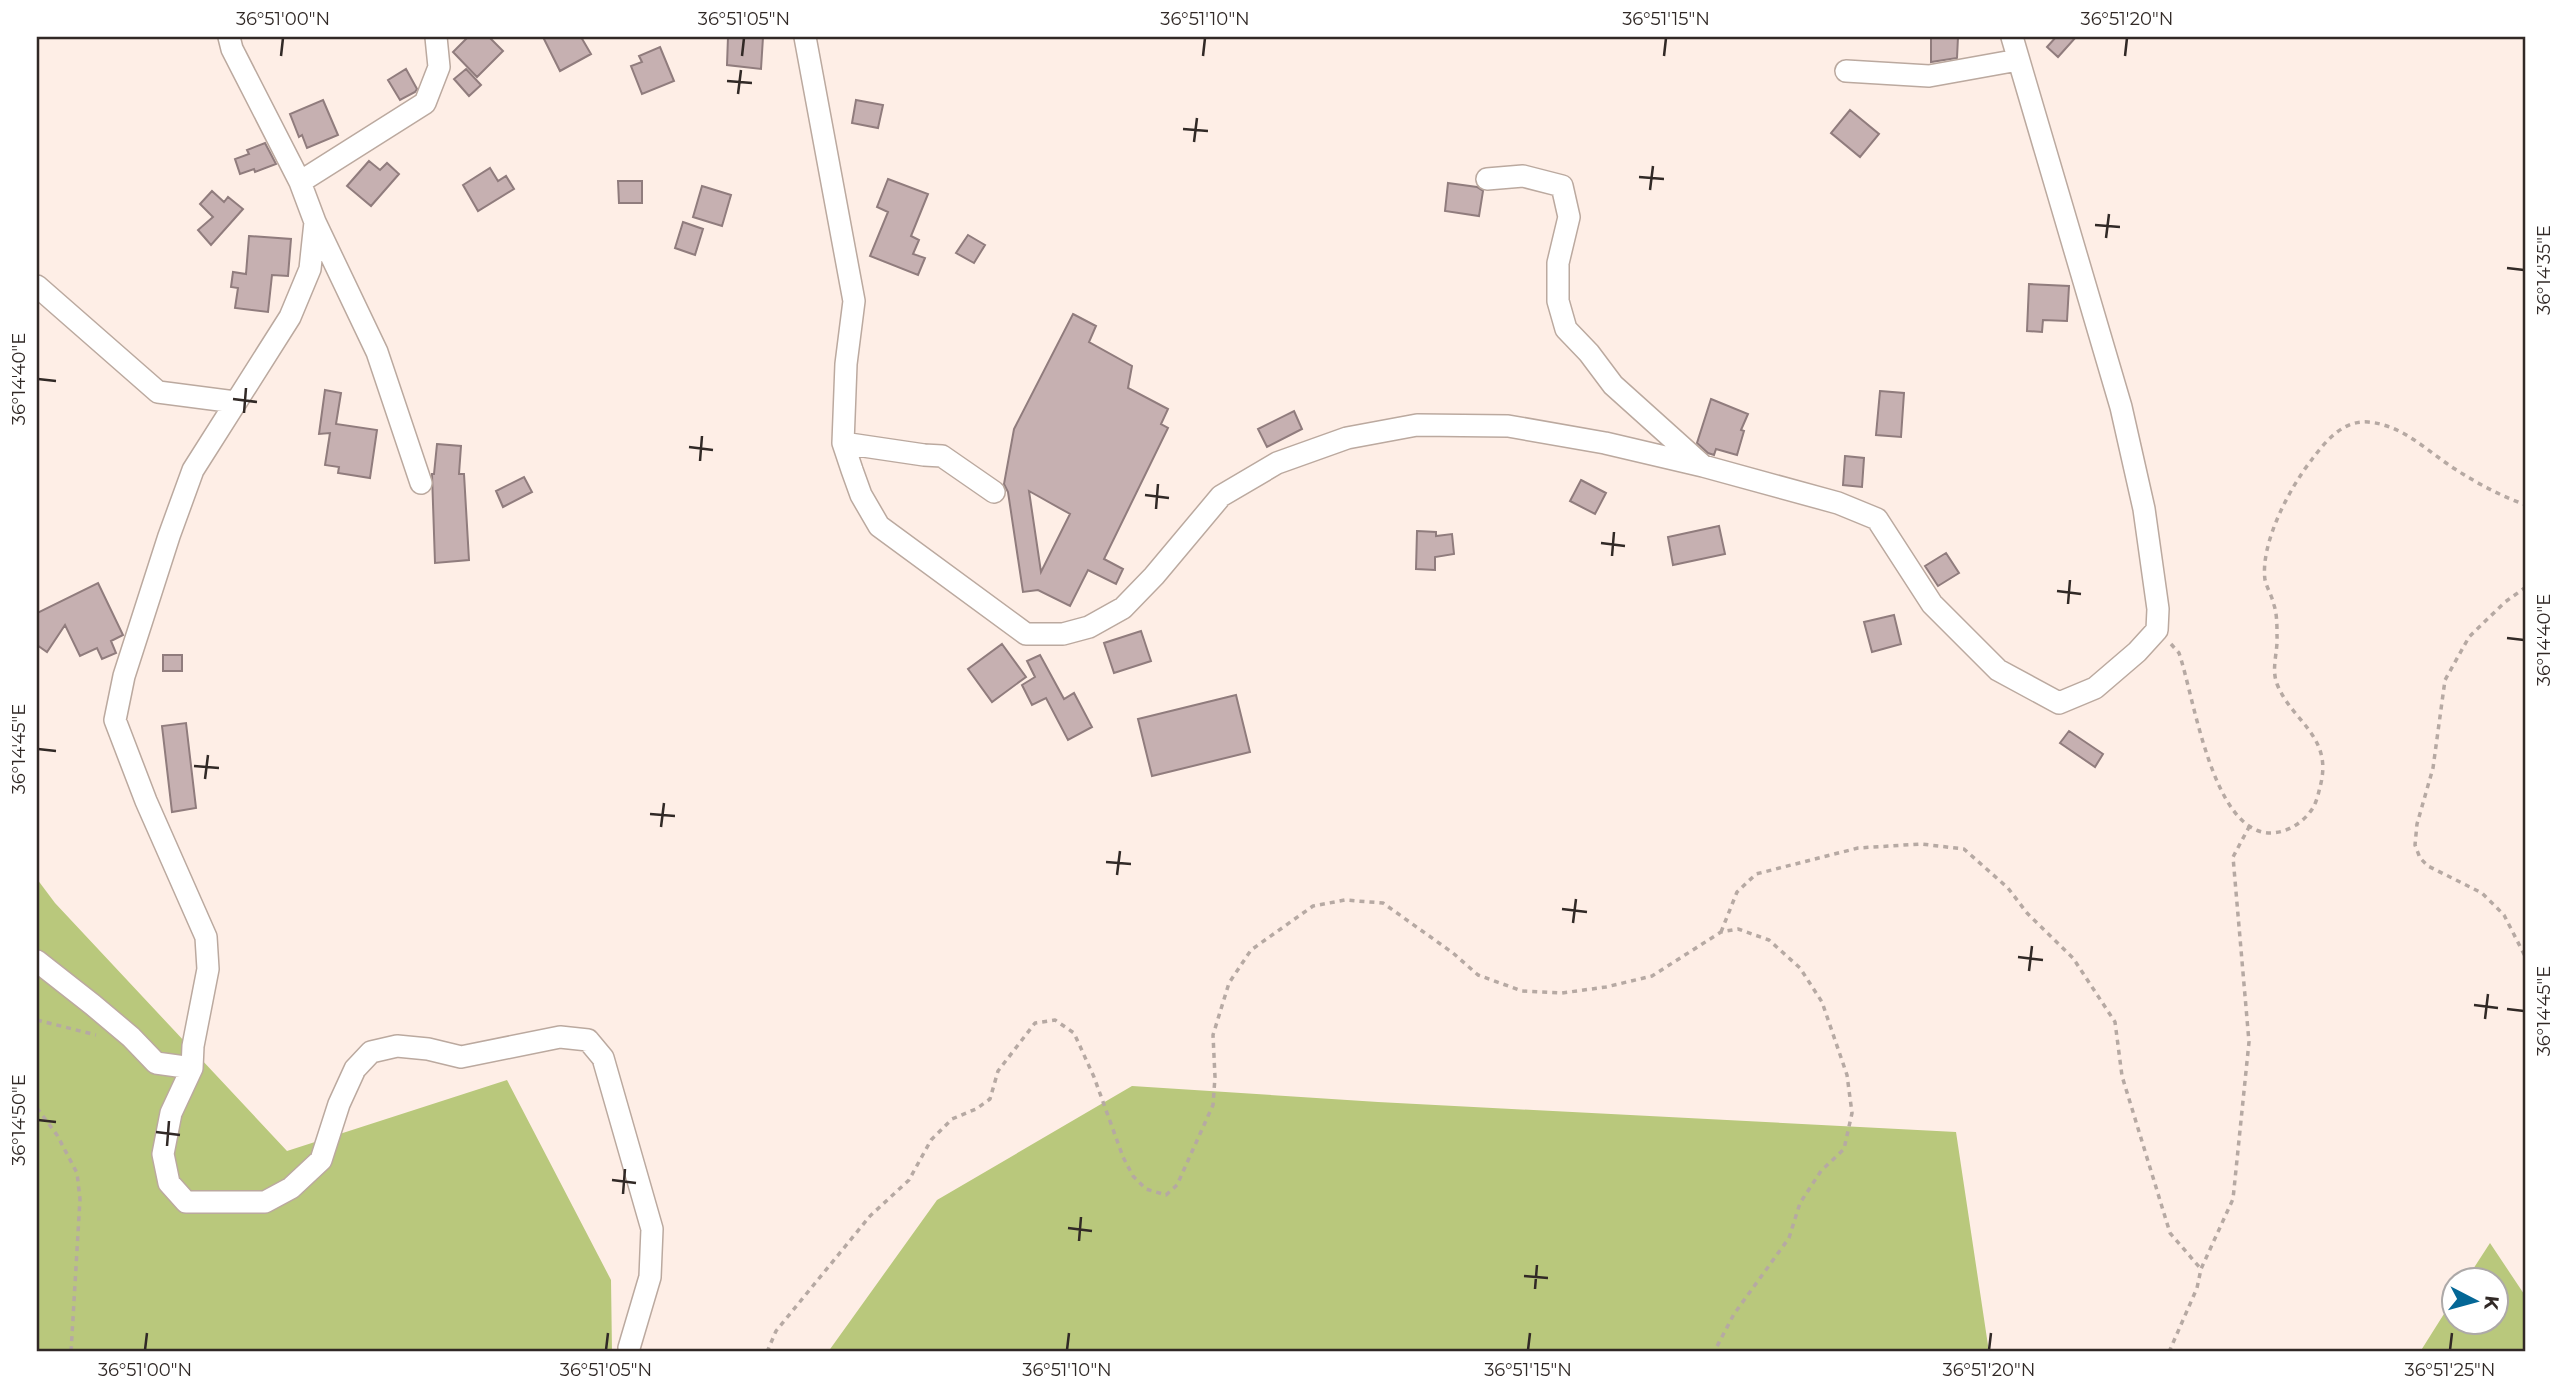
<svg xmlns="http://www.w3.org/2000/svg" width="2563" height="1389" font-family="Montserrat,sans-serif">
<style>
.green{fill:#b9c87c}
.building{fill:#c6b0b1;stroke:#907c7d;stroke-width:2;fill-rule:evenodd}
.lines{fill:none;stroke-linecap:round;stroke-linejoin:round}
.minor-casing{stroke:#bba99f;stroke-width:24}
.path{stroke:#b6a9a3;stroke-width:3.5;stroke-dasharray:5 5;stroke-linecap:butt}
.minor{stroke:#fff;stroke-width:21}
.ticks{fill:none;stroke:#312926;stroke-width:2.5}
.neatline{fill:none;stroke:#312926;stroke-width:2.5}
.ticks-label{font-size:18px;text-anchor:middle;fill:#312926}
</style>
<rect width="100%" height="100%" fill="#feeee6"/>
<path class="green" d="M37,879L55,903L287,1151L507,1080L611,1280L612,1352H37Z
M1132,1086L1378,1102L1956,1132L1989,1352H828L937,1200Z
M2490,1243L2526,1297V1352H2420L2454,1298V1322H2496V1280H2466Z"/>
<path class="building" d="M468,37H489L503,51L477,77L453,52Z
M543,37H581L591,54L560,71Z
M728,37H763L761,69L727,65Z
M1931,37H1958L1957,58L1931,62Z
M2056,37H2076L2058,57L2047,47Z
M660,47L674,81L642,94L631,66L642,62L639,56Z
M406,69L417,89L415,92L400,100L388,80Z
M466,69L481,85L469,96L454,79Z
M323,100L338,135L307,148L302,135L299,137L290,114Z
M856,100L883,105L878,128L852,123Z
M1850,110L1879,134L1860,157L1831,133Z
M265,143L276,164L255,172L254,169L240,174L235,159L249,154L247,150Z
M369,161L380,170L387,163L399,174L371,206L347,186Z
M490,168L498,181L506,176L514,189L478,211L463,185Z
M888,179L928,194L911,236L919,240L913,254L925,258L918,275L870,256L888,212L877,207Z
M618,181H642V203H619Z
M1448,183L1477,187L1483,191L1479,216L1445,211Z
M702,186L731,195L722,226L693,217Z
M212,191L224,202L228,197L243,209L211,245L198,230L213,217L200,204Z
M683,222L703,229L695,255L675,248Z
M968,235L985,245L974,263L956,253Z
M249,236L291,239L288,276L272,275L268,312L235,308L238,288L231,287L233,272L246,274Z
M2029,284L2069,286L2067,321L2043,320L2042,332L2027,331Z
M1073,314L1096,326L1089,342L1132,366L1128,388L1168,409L1161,424L1168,428L1104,559L1123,569L1116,584L1088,570L1070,606L1038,590L1023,592L1008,492L1004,484L1014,429ZM1029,491L1070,514L1041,572Z
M325,390L341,393L336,424L377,430L370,478L338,473L339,467L325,465L330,433L319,434Z
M1880,391L1904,393L1901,437L1876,435Z
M1711,399L1748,414L1741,430L1744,431L1737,455L1716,449L1714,455L1708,453L1697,443Z
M1294,411L1302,429L1267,447L1258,429Z
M437,444L461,446L459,474H464L469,560L435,563L432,474H434Z
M1845,456L1864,458L1862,487L1843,485Z
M524,477L532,492L503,507L496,491Z
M1581,480L1606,493L1595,514L1570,501Z
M1719,526L1725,554L1673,565L1668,537Z
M1417,531L1436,532V536L1452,534L1454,554L1435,557V570L1416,569Z
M1946,553L1959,573L1938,586L1925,566Z
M98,583L123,635L111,641L116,653L102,659L97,648L80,656L65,625L47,652L37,645V613Z
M1894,615L1901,644L1872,652L1864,622Z
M1141,631L1151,661L1114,673L1104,643Z
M1002,644L1026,677L992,702L968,669Z
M163,655H182V671H163Z
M1040,655L1064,699L1074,693L1092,727L1068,740L1046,698L1032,705L1022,685L1035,677L1027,661Z
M1236,695L1250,752L1152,776L1138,719Z
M186,723L196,808L172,812L162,726Z
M2069,731L2103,754L2095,767L2060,743Z"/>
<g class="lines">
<defs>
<path id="minor" d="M229,37L232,49L300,182L315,222L377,352L421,483
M805,37L854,301L846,364L843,443L852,470L861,495L879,526L1026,634H1063L1089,627L1123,608L1154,576L1221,496L1277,463L1347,438L1417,425L1508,426L1605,443L1703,466L1838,503L1877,519L1932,604L1998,670L2059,703L2095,688L2137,652L2157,630L2158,609L2144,509L2121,407L2012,37
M1846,71L1929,76L2018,60
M1487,179L1523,176L1562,186L1569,217L1558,263V301L1566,329L1589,353L1613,385L1702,465
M300,182L425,103L439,67L436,37
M315,222L310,269L290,317L193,470L169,536L124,676L115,720L146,801L206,937L208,969L193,1046L192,1068L171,1113L163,1154L169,1183L186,1202H265L291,1188L321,1160L339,1104L355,1069L371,1052L397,1046L428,1049L461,1057L560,1037L588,1040L603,1058L652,1229L650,1277L629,1348
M37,286L158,392L235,402
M843,443L924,455L942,456L994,492
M37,961L93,1005L131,1037L156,1063L192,1068"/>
</defs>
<use href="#minor" class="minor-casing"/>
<path class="path" d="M2526,587L2505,602L2469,637L2445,680L2433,768L2417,824L2415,845L2420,858L2428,866L2482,893L2504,915L2526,958
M2171,644L2179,653C2194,696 2212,832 2270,833C2286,833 2301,824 2310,812C2316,805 2318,795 2320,787C2334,736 2292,722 2277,684C2271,668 2278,652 2277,636C2277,626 2277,614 2274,605C2272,596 2267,588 2265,580C2260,543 2290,487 2313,458C2326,441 2343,420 2368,422C2403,425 2427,451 2455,469C2478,484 2501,496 2526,505
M1721,932L1737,892L1756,874L1858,848L1921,844L1964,849L2008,888L2027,913L2073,958L2115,1022L2122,1076L2170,1233L2201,1269
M37,1020L96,1035
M37,1108L57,1135L77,1173L80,1199L71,1352
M767,1352L776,1331L870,1216L909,1180L931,1140L952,1119L976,1109L990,1099L998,1071L1035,1023L1055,1020L1074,1033L1094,1077L1123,1157L1133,1176L1146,1189L1166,1195L1177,1185L1213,1105L1215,1077L1213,1035L1229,983L1251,950L1313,906L1345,900L1383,903L1453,953L1478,975L1522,991L1562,993L1606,987L1652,976L1721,932L1738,929L1769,940L1800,968L1822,1002L1847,1075L1852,1113L1844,1149L1821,1171L1800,1203L1789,1238L1734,1314L1714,1352
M2169,1352L2197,1288L2201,1269L2233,1199L2249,1042L2233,857L2249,827"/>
<use href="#minor" class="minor"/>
</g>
<path class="ticks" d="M281,56L283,38M742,56L744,38M1203,56L1205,38M1664,56L1666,38M2125,56L2127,38M727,81L752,83M738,94L741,70M1183,129L1208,131M1194,142L1197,118M1639,177L1664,179M1650,190L1653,166M2095,225L2120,227M2106,238L2109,214M2507,268L2524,270M38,379L56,381M233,399L257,402M244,413L246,388M689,447L713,450M700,461L702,436M1145,495L1169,498M1156,509L1158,484M1601,543L1625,546M1612,556L1614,532M2057,591L2081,594M2068,604L2070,580M2507,638L2524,640M38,749L56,751M194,766L219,768M205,779L208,755M650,814L675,816M661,827L664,803M1106,862L1131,864M1117,875L1120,851M1562,909L1587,912M1573,923L1576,899M2018,957L2043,960M2029,971L2032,946M2474,1005L2498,1008M2507,1009L2524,1011M2485,1019L2488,994M38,1120L56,1122M156,1132L180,1135M167,1146L169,1121M612,1180L636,1183M623,1194L625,1169M1068,1228L1092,1231M1079,1241L1081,1217M1524,1276L1548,1278M1535,1289L1537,1265M145,1350L147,1333M606,1350L608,1333M1067,1350L1069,1333M1528,1350L1530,1333M1989,1350L1991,1333M2450,1350L2452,1333"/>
<rect width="2563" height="1389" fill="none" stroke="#ffffff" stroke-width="77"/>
<g transform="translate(2475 1301) rotate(96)"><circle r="33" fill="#ffffff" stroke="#ada9a8" stroke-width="2"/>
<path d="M0-5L12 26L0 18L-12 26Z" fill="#046796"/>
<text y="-10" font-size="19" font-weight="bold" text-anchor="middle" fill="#312926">K</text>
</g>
<rect x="38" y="38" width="2486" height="1312" class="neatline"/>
<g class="ticks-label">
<text x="283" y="25">36°51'00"N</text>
<text x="744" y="25">36°51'05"N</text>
<text x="1205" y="25">36°51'10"N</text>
<text x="1666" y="25">36°51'15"N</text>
<text x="2127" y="25">36°51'20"N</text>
<text transform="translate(2544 270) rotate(-90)" y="6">36°14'35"E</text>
<text transform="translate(19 379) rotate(-90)" y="6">36°14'40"E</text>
<text transform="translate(2544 640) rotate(-90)" y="6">36°14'40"E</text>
<text transform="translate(19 749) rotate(-90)" y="6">36°14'45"E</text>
<text transform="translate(2544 1011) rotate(-90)" y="6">36°14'45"E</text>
<text transform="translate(19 1120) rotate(-90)" y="6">36°14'50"E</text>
<text x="145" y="1376">36°51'00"N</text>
<text x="606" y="1376">36°51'05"N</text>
<text x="1067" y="1376">36°51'10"N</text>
<text x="1528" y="1376">36°51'15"N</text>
<text x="1989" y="1376">36°51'20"N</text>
<text x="2450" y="1376">36°51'25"N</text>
</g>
</svg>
